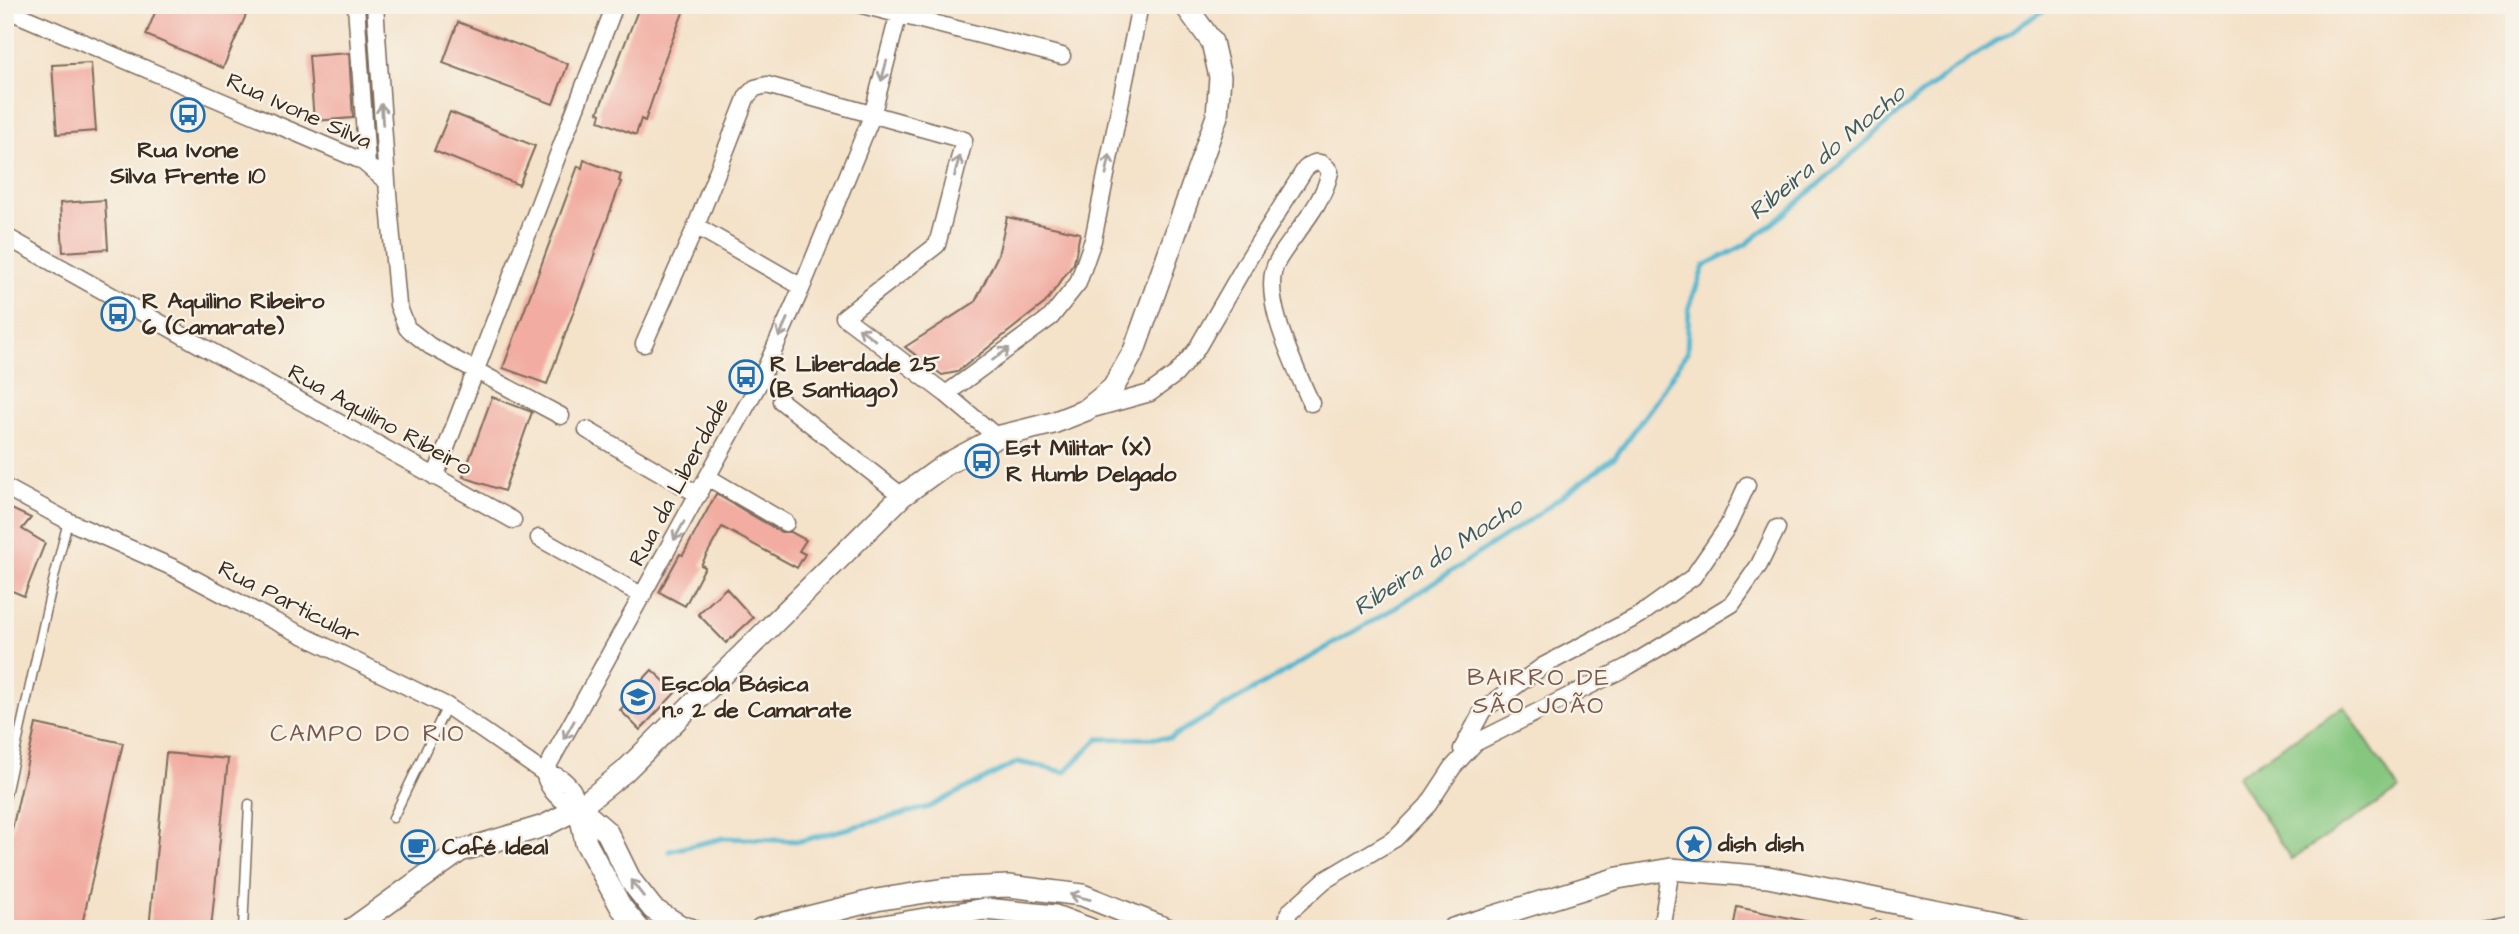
<svg xmlns="http://www.w3.org/2000/svg" width="2519" height="934" font-family="'Architects Daughter',sans-serif">
<style>
.green{fill:#86c780;stroke:#60784f;stroke-width:2}
.lines{fill:none;stroke-linecap:round;stroke-linejoin:round}
.stream{stroke:#50b6cf;stroke-width:5}
.building{fill:#f2aca1}
.lane-casing{stroke:#7c6a5a;stroke-width:11}
.street-casing{stroke:#7c6a5a;stroke-width:19}
.secondary-casing{stroke:#7c6a5a;stroke-width:24}
.lane{stroke:#fff;stroke-width:8}
.street{stroke:#fff;stroke-width:16}
.secondary{stroke:#fff;stroke-width:21}
.oneway{stroke:#a79f9a}
.labels{text-anchor:middle;dominant-baseline:central;stroke-width:5;stroke-linejoin:round;paint-order:stroke}
.street-label{font-size:23px;fill:#3b2a1e;stroke:#f7f3e8}
.poi-label{font-size:23px;font-weight:bold;fill:#3b2a1e;stroke:#f7f3e8;text-anchor:start}
.water-label{font-size:24px;font-style:italic;fill:#425b5c;stroke:#f7f3e8}
.neighbourhood-label{font-size:24px;letter-spacing:2px;fill:#7b584c;stroke:#f7f3e8}
</style>
<rect width="100%" height="100%" fill="#f7f3e8"/>
<filter id="ink" filterUnits="userSpaceOnUse"><feTurbulence type="fractalNoise" baseFrequency=".0143" numOctaves="2"/><feDisplacementMap in="SourceGraphic" scale="14" xChannelSelector="R" yChannelSelector="G"/><feConvolveMatrix kernelMatrix="1 2 1 2 8 2 1 2 1" color-interpolation-filters="sRGB"/></filter>
<filter id="wash" filterUnits="userSpaceOnUse"><feTurbulence type="fractalNoise" baseFrequency=".00686" numOctaves="4" result="noise"/><feDisplacementMap in="SourceGraphic" scale="28" xChannelSelector="R" yChannelSelector="G"/><feGaussianBlur stdDeviation="1.57" result="paint"/><feColorMatrix in="noise" values="0 0 0 0 0 0 0 0 0 0 0 0 0 0 0 0 0 1.4 0 .05"/><feComposite in="paint" operator="in"/></filter>
<g filter="url(#wash)">
<rect width="100%" height="100%" fill="#f4e2c9"/>
<path class="green" d="M2344,706L2399,790L2291,859L2237,776Z"/>
<g class="lines">
<path class="stream" d="M669,851L724,838L800,841L929,807L1018,762L1065,772L1098,739L1170,738L1395,608L1534,517L1615,457L1655,402L1687,352L1689,307L1704,266L1745,245L1787,212L1901,111L1949,72L2052,5"/>
</g>
<g id="blocks">
<path class="building" d="M158,5H223L246,15L223,68L146,35Z
M640,5H686L657,79L659,80L645,121L641,119L636,135L599,121L601,114L598,112Z
M458,22L568,64L553,104L443,63Z
M349,53L353,118L314,121L309,56Z
M91,63L96,131L57,134L52,65Z
M450,112L535,146L519,185L434,151Z
M584,160L621,174L619,181L621,182L547,384L503,368L578,166L582,168Z
M105,200L108,249L63,252L60,203Z
M1007,217L1080,233L1074,263L1045,303L957,372L942,375L905,347L975,302L998,255Z
M492,397L532,412L504,491L463,477Z
M716,494L781,532H791L806,540L799,551L805,554L797,568L722,527L701,565L705,567L685,606L659,592L680,554L683,555Z
M5,506L31,518L22,529L45,543L24,596L5,588Z
M726,588L753,618L726,643L698,614Z
M652,670L676,692L640,730L620,710L634,695L631,692Z
M36,724L123,743L81,929H5V860Z
M166,753L228,759L211,929H149Z
M1737,907L1810,922L1809,929H1733Z"/>
</g>
</g>
<g filter="url(#ink)">
<use href="#blocks" fill-opacity="0" stroke="#7c6a5a" stroke-width="2"/>
<g class="lines">
<defs>
<path id="lane" d="M5,799L51,590L68,521
M393,818L447,706
M243,929L249,804"/>
<path id="street" d="M356,5L367,165
M375,5L387,182
M862,5L1062,56
M5,9L362,161L387,182L398,305L407,328L430,346L561,416
M696,226L802,287
M5,236L513,520
M644,344L696,226L747,96L755,88L767,85L964,140L937,245L844,317L946,394L997,437
M946,394L1051,317L1078,283L1093,240L1140,5
M781,401L902,496
M1089,410L1150,393L1176,374L1196,350L1249,258L1305,169C1315,160 1323,160 1330,172C1323,205 1295,232 1278,260C1257,293 1297,370 1311,403
M587,430L699,495
M435,477L615,5
M709,478L786,523
M5,487L68,521L174,568L272,620L447,706L544,773C564,774 576,790 579,808C560,802 549,792 544,773
M539,538L643,596
M1462,749L1483,710L1543,666L1640,615L1693,577L1728,526L1747,485
M544,773L758,385L802,287L872,116L901,5
M1285,929L1289,912L1325,880L1396,838L1428,805L1453,767L1475,743L1627,667L1732,604L1759,565L1777,528
M1661,929L1671,869
M1876,929V928
M2479,929L2514,922"/>
<path id="secondary" d="M579,808L607,832L631,881L653,909L682,927L690,929
M579,808L586,843L621,907L639,929
M352,929L460,851L544,826L579,808L624,772L902,496L945,465L997,437L1053,423L1086,410L1113,388L1134,351L1217,116L1220,77L1212,42L1185,5
M761,929L876,900L945,889L1008,886L1082,895L1167,929
M865,929L985,909L1055,916L1090,929
M1453,929L1618,878L1671,869L1768,877L2023,929"/>
</defs>
<use href="#lane" class="lane-casing"/>
<use href="#street" class="street-casing"/>
<use href="#secondary" class="secondary-casing"/>
<use href="#lane" class="lane"/>
<use href="#street" class="street"/>
<use href="#secondary" class="secondary"/>
</g>
<defs><path id="oneway-shaft" d="M-6 0H5M1.5-3L5.5 0L1.5 3" fill="none" stroke-width="1.6" stroke-linecap="round" stroke-linejoin="round" transform="scale(1.75)"/></defs>
<g class="oneway">
<use href="#oneway-shaft" transform="translate(884 71) rotate(105)"/>
<use href="#oneway-shaft" transform="translate(382 114) rotate(-94)"/>
<use href="#oneway-shaft" transform="translate(1108 165) rotate(-79)"/>
<use href="#oneway-shaft" transform="translate(957 166) rotate(-76)"/>
<use href="#oneway-shaft" transform="translate(783 328) rotate(114)"/>
<use href="#oneway-shaft" transform="translate(867 334) rotate(-143)"/>
<use href="#oneway-shaft" transform="translate(1001 354) rotate(-36)"/>
<use href="#oneway-shaft" transform="translate(679 531) rotate(119)"/>
<use href="#oneway-shaft" transform="translate(569 730) rotate(119)"/>
<use href="#oneway-shaft" transform="translate(637 888) rotate(-128)"/>
<use href="#oneway-shaft" transform="translate(1080 897) rotate(-166)"/>
</g>
</g>
<defs>
<symbol id="bus-ring" viewBox="-11 -11 22 22"><circle r="9.5" fill="#f7f3e8" stroke="#1f6fb2" stroke-width="1.5"/><path d="M-5-6H5V4H4V6H2V4H-2V6H-4V4H-5ZM-3.5-4V0h7V-4ZM-3.5 1.2v1.5H-2V1.2ZM2 1.2v1.5H3.5V1.2Z" fill="#1f6fb2"/></symbol>
<symbol id="school-ring" viewBox="-11 -11 22 22"><circle r="9.5" fill="#f7f3e8" stroke="#1f6fb2" stroke-width="1.5"/><path d="M0-5L7-2L0 1L-7-2ZM-4 1L0 2.5L4 1V4Q0 6-4 4Z" fill="#1f6fb2"/></symbol>
<symbol id="sight-ring" viewBox="-11 -11 22 22"><circle r="9.5" fill="#f7f3e8" stroke="#1f6fb2" stroke-width="1.5"/><path d="M0-6L1.8-2.2L6-1.7L2.9 1.2L3.7 5.4L0 3.3L-3.7 5.4L-2.9 1.2L-6-1.7L-1.8-2.2Z" fill="#1f6fb2"/></symbol>
<symbol id="cafe-ring" viewBox="-11 -11 22 22"><circle r="9.5" fill="#f7f3e8" stroke="#1f6fb2" stroke-width="1.5"/><path d="M-5.5-4.5H6V0H3Q3 3.5 0 3.5H-2.5Q-5.5 3.5-5.5 0ZM3-3.2v2h1.7v-2ZM-6 4.5H4V6H-6Z" fill="#1f6fb2"/></symbol>
</defs>
<g fill-rule="evenodd">
<use href="#bus-ring" x="169" y="96" width="38" height="38"/>
<use href="#bus-ring" x="99" y="295" width="38" height="38"/>
<use href="#bus-ring" x="727" y="358" width="38" height="38"/>
<use href="#bus-ring" x="963" y="442" width="38" height="38"/>
<use href="#school-ring" x="619" y="678" width="38" height="38"/>
<use href="#sight-ring" x="1675" y="825" width="38" height="38"/>
<use href="#cafe-ring" x="399" y="828" width="38" height="38"/>
</g>
<g class="labels">
<g class="street-label">
<text transform="translate(299 111) rotate(24)">Rua Ivone Silva</text>
<text transform="translate(380 420) rotate(29)">Rua Aquilino Ribeiro</text>
<text transform="translate(679 482) rotate(-62)">Rua da Liberdade</text>
<text transform="translate(289 602) rotate(27)">Rua Particular</text>
</g>
<g class="poi-label">
<text x="188" y="150" text-anchor="middle">Rua Ivone<tspan x="188" dy="26">Silva Frente 10</tspan></text>
<text x="142" y="301">R Aquilino Ribeiro<tspan x="142" dy="26">6 (Camarate)</tspan></text>
<text x="770" y="364">R Liberdade 25<tspan x="770" dy="26">(B Santiago)</tspan></text>
<text x="1006" y="448">Est Militar (X)<tspan x="1006" dy="26">R Humb Delgado</tspan></text>
<text x="662" y="684">Escola Básica<tspan x="662" dy="26">n.º 2 de Camarate</tspan></text>
<text x="1718" y="844">dish dish</text>
<text x="442" y="847">Café Ideal</text>
</g>
<g class="water-label">
<text transform="translate(1827 153) rotate(-40)">Ribeira do Mocho</text>
<text transform="translate(1438 557) rotate(-33)">Ribeira do Mocho</text>
</g>
<g class="neighbourhood-label">
<text x="1539" y="678">BAIRRO DE<tspan x="1539" dy="28">SÃO JOÃO</tspan></text>
<text x="368" y="734">CAMPO DO RIO</text>
</g>
</g>
<rect width="2519" height="934" fill="none" stroke="#f7f3e8" stroke-width="28"/>
</svg>
